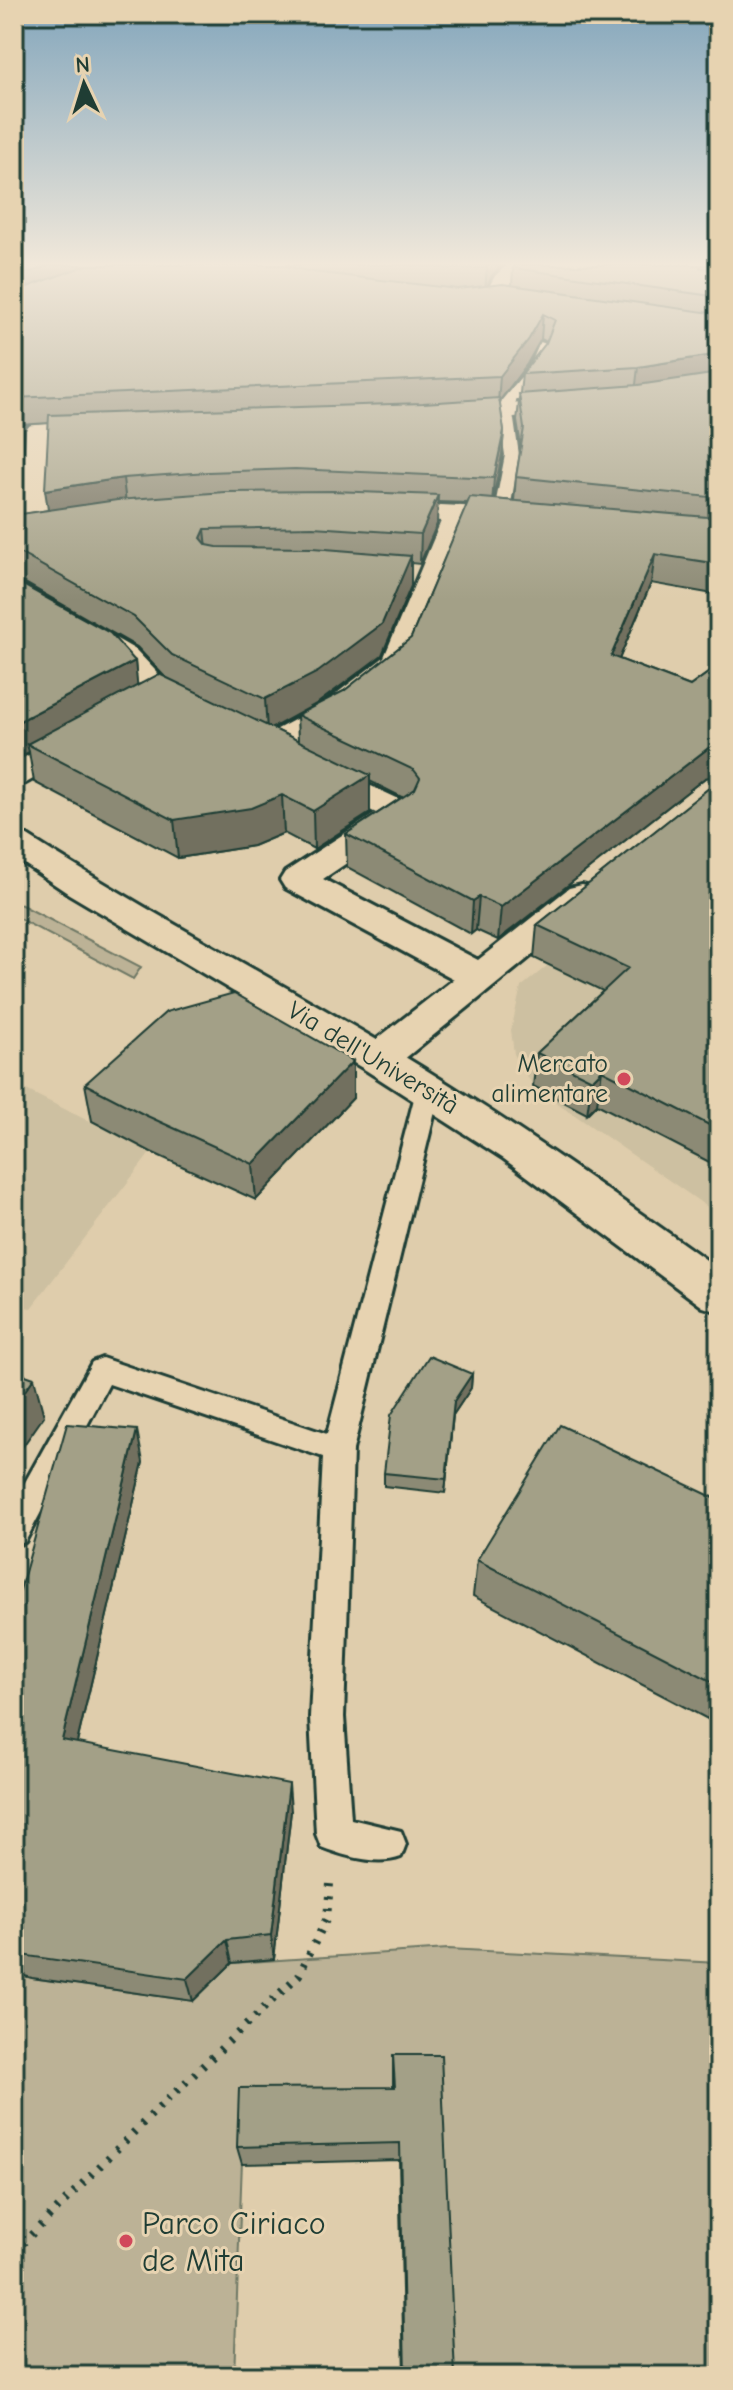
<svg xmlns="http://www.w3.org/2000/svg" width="733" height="2390" font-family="'Comic Neue',sans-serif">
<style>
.built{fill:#cdc0a1}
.green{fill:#bcb296;stroke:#6e7865;stroke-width:2}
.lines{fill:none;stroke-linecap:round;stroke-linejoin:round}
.service-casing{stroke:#1f3d34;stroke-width:6}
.minor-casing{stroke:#1f3d34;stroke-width:6}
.tertiary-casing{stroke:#1f3d34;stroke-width:6}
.path{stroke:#1f3d34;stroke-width:8;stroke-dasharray:3 9;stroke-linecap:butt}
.service{fill:#e7d3b1;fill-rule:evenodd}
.minor{fill:#e7d3b1;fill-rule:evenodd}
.tertiary{fill:#e7d3b1;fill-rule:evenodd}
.wall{fill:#8c8a74;stroke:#1f3d34;stroke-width:2;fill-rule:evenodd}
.shaded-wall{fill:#72705e;stroke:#1f3d34;stroke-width:2}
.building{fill:#a3a087;stroke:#1f3d34;stroke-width:2}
.poi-dot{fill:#d1495b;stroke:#e7d3b1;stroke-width:3}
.labels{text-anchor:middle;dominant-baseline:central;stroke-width:6;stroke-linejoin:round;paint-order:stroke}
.street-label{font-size:26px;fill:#1f3d34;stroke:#e7d3b1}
.poi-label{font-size:26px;fill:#1f3d34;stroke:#e7d3b1;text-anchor:end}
.near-poi-label{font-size:32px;fill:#1f3d34;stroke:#e7d3b1;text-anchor:start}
</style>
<rect width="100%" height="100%" fill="#dfcdac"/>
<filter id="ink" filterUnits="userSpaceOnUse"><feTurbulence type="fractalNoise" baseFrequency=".0125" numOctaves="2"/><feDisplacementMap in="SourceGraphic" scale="16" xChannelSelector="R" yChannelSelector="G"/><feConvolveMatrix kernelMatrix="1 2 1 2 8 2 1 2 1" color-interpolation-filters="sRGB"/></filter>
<g filter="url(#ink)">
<path class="built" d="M719,827V1215L533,1086L514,1054L511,1030L521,987Z
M14,1084L151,1152L31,1308L14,1305Z"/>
<path class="green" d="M14,901L141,967L133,979L14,916Z
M448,1949L719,1963V2376H451L394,2106L244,2107L234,2376H14V1973L32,1978L193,2001L232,1963Z"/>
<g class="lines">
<defs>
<path id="service" d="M540,342L550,345L542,367L516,401L513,413L519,455L509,516L501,521L493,516L505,455L499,413L502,400L530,366Z
M428,1083L437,1085L440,1091L353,1450L344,1717L351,1819L401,1831L406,1844L401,1857C378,1866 344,1856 321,1847L316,1834L310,1717L323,1457L109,1384L25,1542L14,1546V1502L92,1362L102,1358L327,1434L416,1091L419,1085Z"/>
<path id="minor" d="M507,265H528L507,290L512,300L502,306L495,304L487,290L495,276Z
M578,399L586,401L589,406L586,411L443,423L435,421L431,416L435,411L443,409Z
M106,421L114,423L118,428L114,433L50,437L46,530L42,536H24L20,530L26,430L30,425Z
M379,502L522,509L531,512L535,517L531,522H467L408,667L342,720L279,754L268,757L257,754L252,747L257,740L320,706L384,657L441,521L370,515L366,510L370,505Z
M14,584L24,586L136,650L173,689L177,695L173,701C144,709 135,679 116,663C92,643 43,620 14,604Z
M83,728L94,731L99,738L94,745L26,783L14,786V763L72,731Z
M315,760L412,805L417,812L412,819L323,879L478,960L569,888L582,885L595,888L600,896L595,904L392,1069L378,1073L364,1069L358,1059L364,1049L454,979L285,888L280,880L285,872L376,813L303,777L299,770L303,763Z"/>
<path id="tertiary" d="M14,832L26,835C145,911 271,977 392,1049C505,1117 612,1193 719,1269V1312L703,1307L504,1159L364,1069L69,894L14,857Z"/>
</defs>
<use href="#service" class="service-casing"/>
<use href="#minor" class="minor-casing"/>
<use href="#tertiary" class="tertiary-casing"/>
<path class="path" d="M14,2252L148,2118L299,1975L327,1918L330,1884"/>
<use href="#service" class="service"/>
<use href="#minor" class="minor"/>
<use href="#tertiary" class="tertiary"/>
</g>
<path class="wall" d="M14,265H502L492,275L488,286H512L513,268L719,265V595L651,583L619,659L690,686L719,665V775L705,778L498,940L476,930L471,934L347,867L346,834L402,797L370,781V813L314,849L284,833L253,846L178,858L34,782L29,752L14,760ZM541,339L547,342L522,374L517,421L521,447L516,477L514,501L493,499L502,455L504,430L499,401L527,364ZM49,423L48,510L18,515L23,438L20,425ZM437,502L468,503L411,638L344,691L297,715L298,741L272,728L382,655L411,586V563L420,564L437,524ZM16,581L25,583L137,647L165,677L137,685L135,661Z
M719,780V1167L597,1104L587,1114L533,1086L537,1053L603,991L534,958L537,925Z
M353,1061V1098L256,1200L151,1152L92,1121L85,1084Z
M472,1374L471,1388L453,1415L445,1493L384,1486V1473Z
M143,1462L77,1743L291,1811L274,1959L232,1963L193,2001L32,1978L14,1973V1611Z
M719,1500V1725L473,1596L477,1560Z
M393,2055L455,2376H404L399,2160L242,2164L237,2147L393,2087Z"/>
<path class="shaded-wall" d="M50,265H121L14,304V278Z
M487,265H502L492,275L485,292Z
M700,265H717L697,284Z
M543,314L541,339L527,364L498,403L500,376Z
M719,354V380L635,393L638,367Z
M18,410L23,438L17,522L14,524V470Z
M504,430L502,455L492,504L494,478Z
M123,478L126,504L49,516L45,490Z
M438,495L437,524L420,564L421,534Z
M205,529L208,558L201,538Z
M655,554L651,583L607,688L611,656Z
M411,556V586L382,655L318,703L267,731L265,699Z
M135,661L138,692L27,744L29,752L14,760V724Z
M719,744V775L705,778L498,940L501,907L711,746Z
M370,775V813L314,849L313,811Z
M282,795L284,833L253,846L178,858L174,820Z
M479,897L476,930L471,934L473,901Z
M353,1061V1098L256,1200L253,1164Z
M602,1070L597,1104L587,1114L592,1080Z
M472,1374L471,1388L453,1415L445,1493L454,1401Z
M34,1378L44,1416L14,1459V1406Z
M137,1430L143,1462L71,1768L62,1740Z
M289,1784L291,1811L274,1959L271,1935Z
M227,1940L232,1963L193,2001L187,1979Z"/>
<path class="building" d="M14,265H50L14,278Z
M87,265H280L313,272L458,289L503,284L719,314V354L638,367L522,374L546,343L555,320L543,314L529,339L500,376L14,398V292Z
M404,265H487L486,268L453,269Z
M515,265H700V268L711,269L715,265H719V297L513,268Z
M719,373V498L516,477L524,428L519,394L638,385Z
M499,398L504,430L494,478L295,469L208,472L123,478L45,490L49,415L423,403Z
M14,410H18L14,470Z
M333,491L438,495L421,534L313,527L205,529L201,538L207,545L217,547L313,548L411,556L382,624L318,672L265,699L172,655L134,617L21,554L14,552V515L117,500L225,492Z
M470,497L719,518V564L655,554L611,656L690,686L719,665V744L711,746L501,907L479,897L473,901L346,834L415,789L420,778L414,770L297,715L344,691L411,638Z
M14,580L110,633L135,661L14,724Z
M159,674L370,775L313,811L282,795L251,808L174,820L27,744Z
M719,780V1130L602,1070L592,1080L537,1053L628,968L537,925Z
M234,993L353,1061L253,1164L145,1115L85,1084L166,1012Z
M429,1356L472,1374L454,1401L446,1479L384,1473L391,1415Z
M14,1371L34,1378L14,1406Z
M67,1424L137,1430L62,1740L289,1784L271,1935L227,1940L187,1979L14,1954V1662L18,1651L14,1649V1611Z
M560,1425L719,1500V1685L477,1560Z
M393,2055H441L455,2376H405L400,2143L237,2147L239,2088L395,2087Z"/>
</g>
<linearGradient id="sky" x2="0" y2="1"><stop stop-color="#83a6bc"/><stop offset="0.44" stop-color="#f1e8da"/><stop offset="1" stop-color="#f1e8da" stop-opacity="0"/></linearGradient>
<rect width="733" height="600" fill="url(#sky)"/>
<g class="poi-dot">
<circle cx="624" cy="1079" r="8"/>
<circle cx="126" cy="2241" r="8"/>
</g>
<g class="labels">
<g class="street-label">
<text transform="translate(373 1058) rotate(31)">Via dell'Università</text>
</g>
<g class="poi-label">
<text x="608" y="1064">Mercato<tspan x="608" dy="30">alimentare</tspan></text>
</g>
<g class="near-poi-label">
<text x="142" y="2223">Parco Ciriaco<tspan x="142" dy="37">de Mita</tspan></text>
</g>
</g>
<rect width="733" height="2390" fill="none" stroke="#e7d3b1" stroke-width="48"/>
<rect x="24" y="24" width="685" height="2342" fill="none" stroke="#1f3d34" stroke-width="3" filter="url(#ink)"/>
<g transform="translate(84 84) rotate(356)" stroke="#e7d3b1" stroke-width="6" paint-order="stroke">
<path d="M0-6L14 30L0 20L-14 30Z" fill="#1f3d34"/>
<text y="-12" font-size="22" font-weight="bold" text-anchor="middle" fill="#1f3d34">N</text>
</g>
</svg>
